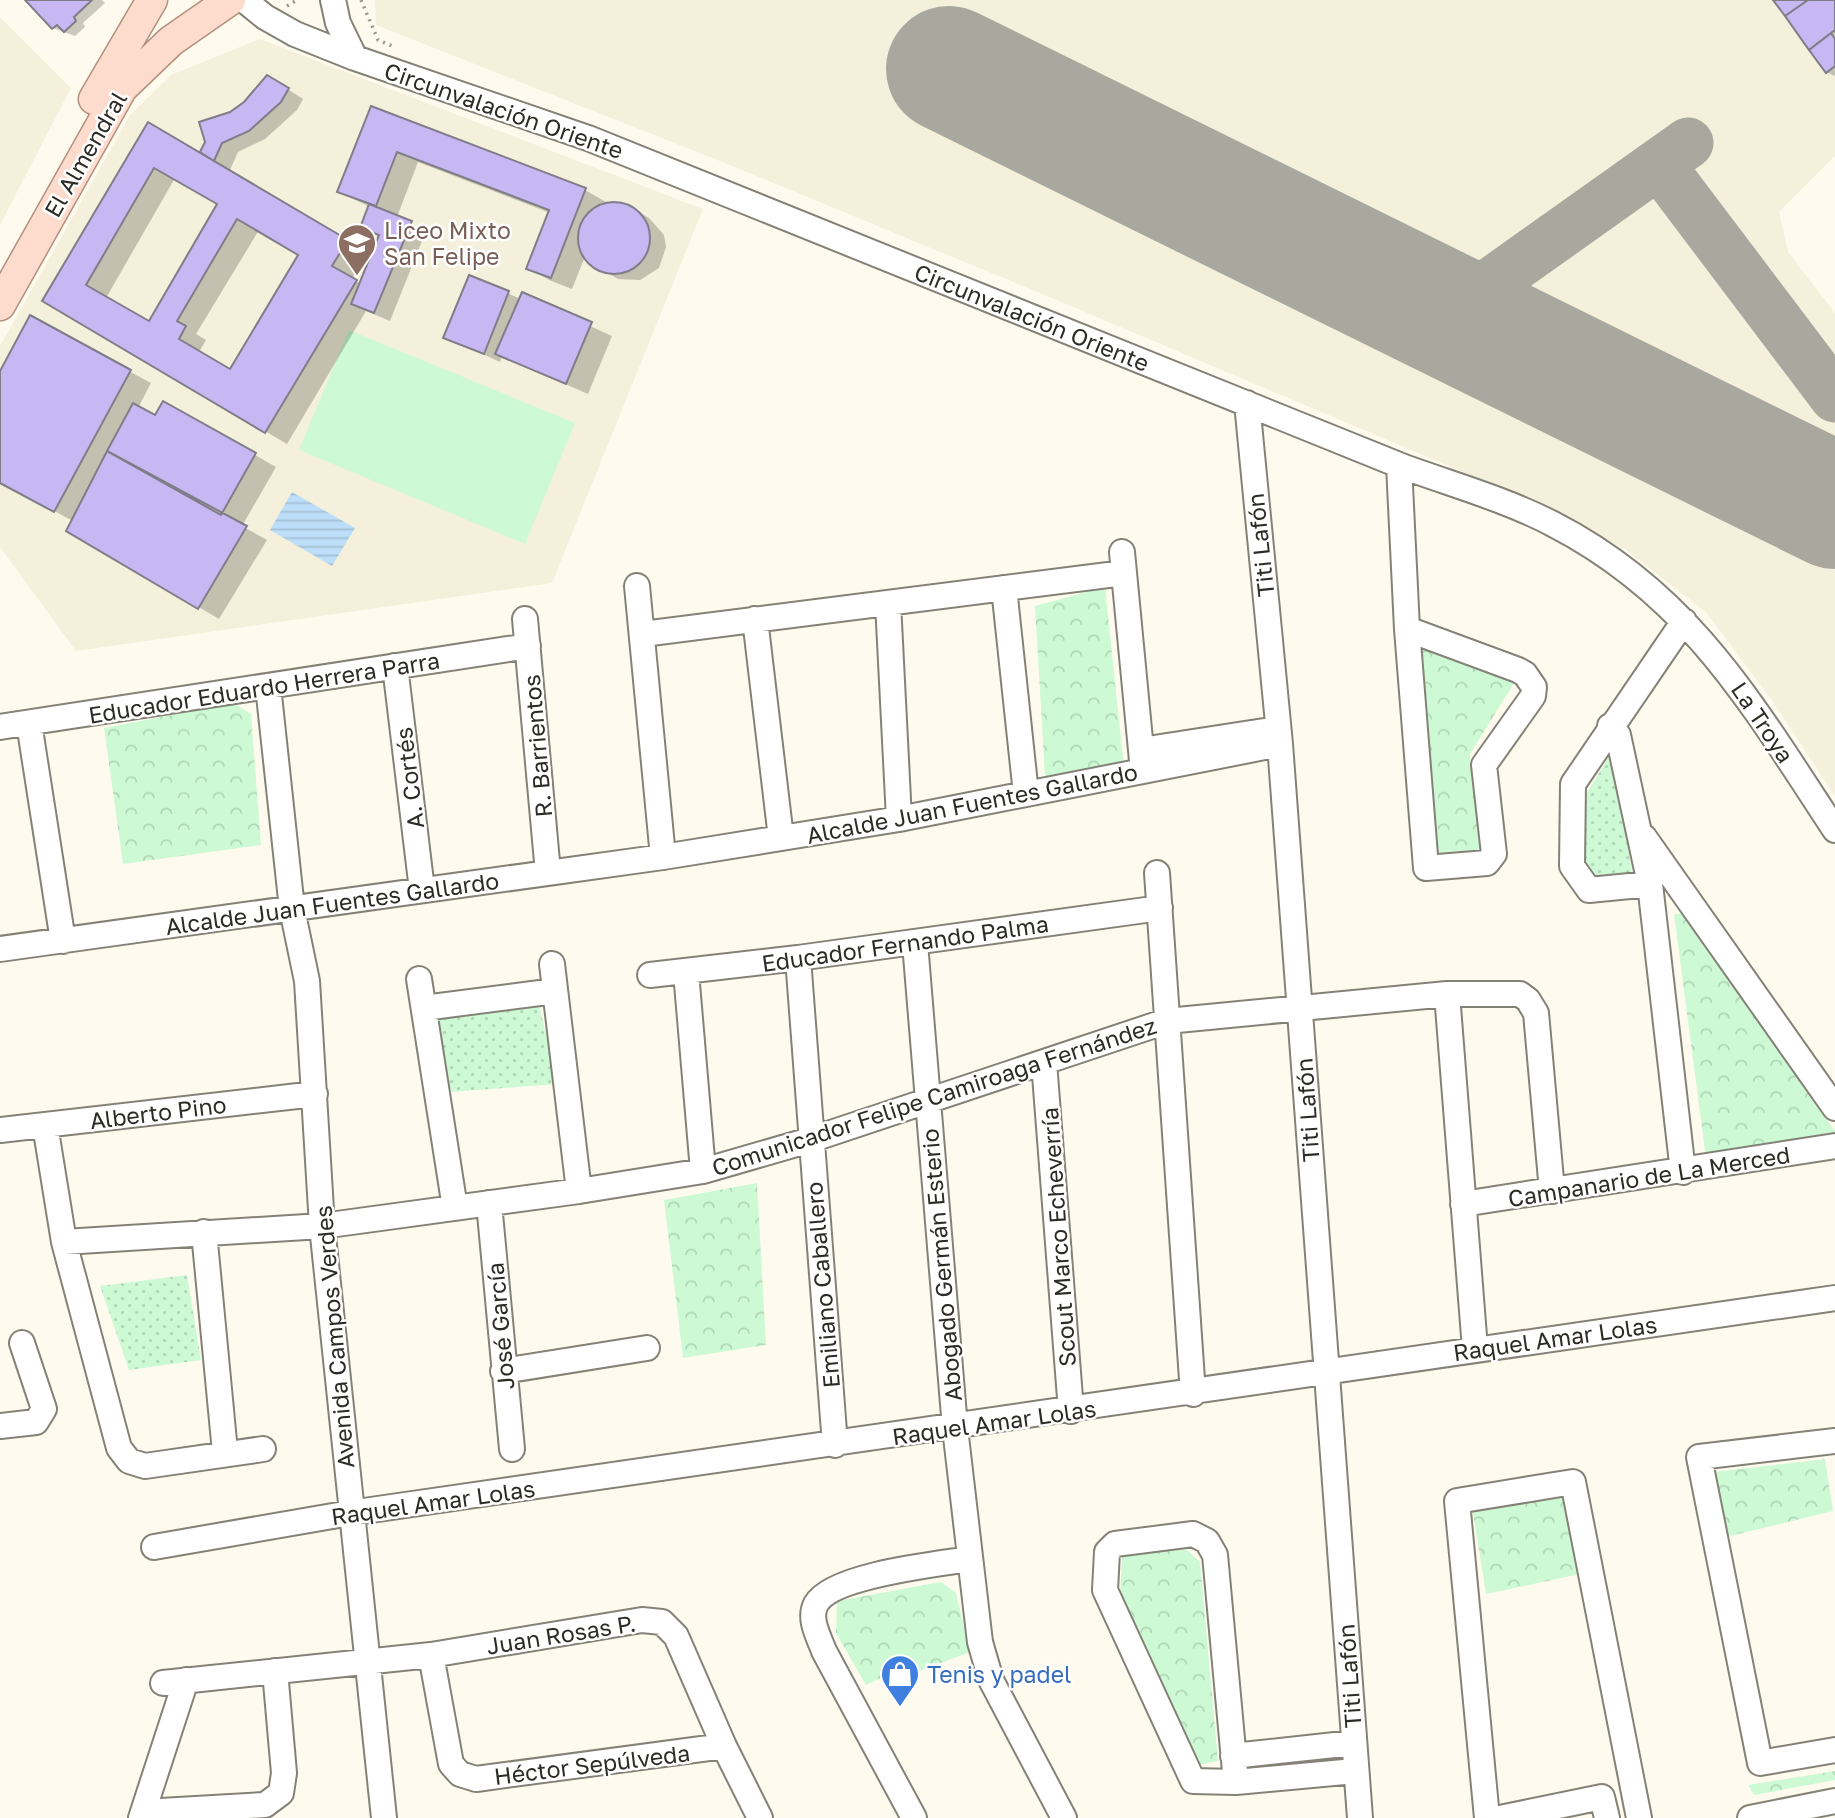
<svg xmlns="http://www.w3.org/2000/svg" width="1835" height="1818" font-family="'Golos Text',sans-serif">
<style>
.built{fill:#f4f0db}
.grass{fill:url(#grass-dots)}
.park{fill:url(#park-crowns)}
.pitch{fill:#cdfad5}
.water{fill:url(#water-rules)}
.shadow{fill:#0003;fill-rule:evenodd}
.lines{fill:none;stroke-linecap:round;stroke-linejoin:round}
.taxiway{stroke:#aaa89e;stroke-width:51}
.runway{stroke:#aaa89e;stroke-width:126}
.building{fill:#c7b7f2;stroke:#7f7d88;stroke-width:2;fill-rule:evenodd}
.minor-casing{stroke:#848277;stroke-width:28}
.major-casing{stroke:#b38f7e;stroke-width:33}
.path{stroke:#98968d;stroke-width:3.5;stroke-dasharray:2 5;stroke-linecap:butt}
.minor{stroke:#fff;stroke-width:24}
.major{stroke:#fddcce;stroke-width:30}
.labels{text-anchor:middle;dominant-baseline:central;stroke-width:5;stroke-linejoin:round;paint-order:stroke}
.street-label{font-size:23px;fill:#2c2b26;stroke:#fff}
.education-label{font-size:23px;fill:#785e54;stroke:#fff;text-anchor:start}
.shop-label{font-size:23px;fill:#366cbe;stroke:#fff;text-anchor:start}
</style>
<defs>
<pattern id="grass-dots" width="8" height="8" patternUnits="userSpaceOnUse" patternTransform="scale(1.75)"><rect width="8" height="8" fill="#cdfad5"/><path d="M2 2h.1M6 6h.1" fill="none" stroke="#b0d6b7" stroke-width="1.8" stroke-linecap="round"/></pattern>
<pattern id="park-crowns" width="20" height="18" patternUnits="userSpaceOnUse" patternTransform="scale(1.75)"><rect width="20" height="18" fill="#cdfad5"/><path d="M2 6a3 3 0 1 1 6 0M12 15a3 3 0 1 1 6 0" fill="none" stroke="#b0d6b7"/></pattern>
<pattern id="water-rules" width="6" height="5" patternUnits="userSpaceOnUse" patternTransform="scale(1.75)"><rect width="6" height="5" fill="#bddef8"/><path d="M0 2.5h6" fill="none" stroke="#a3bfd4"/></pattern>
</defs>
<rect width="100%" height="100%" fill="#fefbee"/>
<path class="built" d="M375,0H1835V156L1779,212L1788,252L1835,313V796L1771,699L1706,612L1623,548L1515,494L1059,301L725,163L376,25Z
M0,17L71,88L0,225Z
M260,39L703,209L552,583L76,651L0,547V346L130,115L171,75Z"/>
<path class="grass" d="M1614,748L1632,874L1592,881L1580,872L1587,793Z
M539,1004L557,1084L451,1092L437,1018Z
M187,1275L201,1360L129,1370L100,1286Z"/>
<path class="park" d="M1105,587L1124,767L1045,776L1035,606Z
M1413,640L1517,678L1470,754L1483,858L1433,860Z
M233,703L251,714L261,845L123,864L104,728Z
M1674,914H1682L1835,1131V1136L1706,1159Z
M757,1183L766,1345L683,1358L664,1200Z
M1825,1459L1833,1511L1722,1538L1713,1472Z
M1561,1495L1580,1574L1486,1594L1473,1512Z
M1185,1548L1200,1562L1218,1761L1199,1765L1120,1600L1122,1555Z
M941,1582L956,1593L970,1652L917,1672L911,1664L866,1685L836,1633L837,1601Z
M1835,1771V1780L1754,1795L1748,1785Z"/>
<path class="pitch" d="M349,330L575,423L525,544L299,450Z"/>
<path class="water" d="M292,492L355,528L332,566L270,530Z"/>
<path class="shadow" d="M27,0H102L105,3L83,23L85,27L75,36L53,28Z
M1775,0H1835V76L1827,72Z
M283,86L303,99L297,110L265,139L238,152L229,172L368,253L352,279L361,284L380,237L362,227L370,207L339,192L372,108L585,190L606,202L605,205L633,208L649,218L664,235L666,247L659,268L640,280L618,279L592,264L586,254L572,289L549,280L528,268L550,213L418,162L397,217L426,231L390,321L366,311L287,444L44,301L149,124L200,155L230,114ZM175,178L219,203L150,323L106,298ZM259,230L300,254L231,371L199,352L206,340L196,334Z
M470,277L521,299L522,295L612,336L588,394L502,356L500,362L446,337Z
M31,318L151,383L138,408L155,418L163,403L276,467L242,526L267,540L219,619L69,530L73,521L0,482V375Z"/>
<g class="lines">
<path class="taxiway" d="M1659,164L1835,397
M1446,315L1688,143"/>
<path class="runway" d="M949,69L1835,506"/>
</g>
<path class="building" d="M25,0H92L74,17L76,21L64,32L57,25L52,29Z
M1773,0H1808L1785,16Z
M1808,0H1835V30L1809,50L1785,16Z
M1831,33L1835,39V66L1826,73L1809,50Z
M267,75L289,88L281,102L249,131L222,143L214,161L200,152L205,142L199,122L230,112L244,102Z
M371,106L586,188L551,278L526,269L549,210L397,152L376,206L337,192Z
M148,122L348,240L332,266L357,280L265,433L42,301ZM154,168L217,204L149,321L86,285ZM237,219L298,255L230,369L179,339L186,326L177,321Z
M578 238a36 36 0 1 1 72 0a36 36 0 1 1-72 0Z
M369,204L412,221L374,313L351,304L379,235L360,228Z
M469,275L509,291L484,354L443,338Z
M522,292L592,322L566,384L495,354Z
M30,315L131,370L54,512L0,483V371Z
M163,401L256,453L221,515L107,451L133,403L155,415Z
M107,451L247,526L198,609L66,531Z"/>
<g class="lines">
<defs>
<path id="minor" d="M244,0L265,17L295,34L355,58L588,138L1399,465C1450,484 1505,499 1553,524C1691,595 1753,706 1835,830
M333,0L338,23L355,58
M1247,403L1280,744L1360,1818
M1399,465L1407,629L1426,868L1487,863L1494,854L1484,765L1533,696L1534,687L1525,674L1518,670L1407,629
M1122,552L1143,771
M637,586L663,857
M1004,588L1026,794
M888,603L899,819
M525,619L548,873
M755,619L781,838
M643,634L1124,573
M395,666L422,890
M268,686L292,909L307,981L322,1226L384,1818
M29,723L63,941
M1610,726L1618,735L1650,884L1683,1172
M0,727L528,646
M1141,750L1264,731
M1644,837L1835,1108
M1157,873L1193,1394
M1650,884L1589,890L1572,866L1573,784L1684,621
M915,943L955,1428L980,1642L991,1680L1064,1818
M0,949L663,857L899,819L1280,744
M798,958L835,1445
M552,964L579,1191
M686,972L703,1171
M650,975L798,958L1160,908
M419,979L455,1208
M1447,994L1475,1349
M424,1008L555,991
M1044,1062L1071,1411
M45,1125L64,1242L119,1448L129,1461L145,1466L263,1449
M0,1130L315,1094
M489,1203L512,1449
M1463,1204L1835,1146
M204,1232L225,1452
M64,1242L322,1226L579,1191L703,1171L810,1140L1167,1021L1447,994H1520L1528,1000L1536,1013L1552,1191
M503,1371L647,1348
M0,1426L36,1422L44,1409L22,1343
M1835,1441L1699,1457L1760,1763L1835,1750
M154,1547L350,1513L1835,1298
M431,1655L451,1764L460,1774L476,1779L724,1746
M163,1683L431,1655L642,1620L662,1622L676,1636L724,1746L760,1818
M1233,1756L1353,1743
M1236,1782L1215,1555L1207,1541L1193,1534L1115,1544L1107,1552L1105,1590L1193,1781L1236,1782L1355,1771
M143,1812L265,1805L281,1793L284,1773L275,1671
M141,1818L186,1680
M914,1818L824,1651C819,1637 808,1619 816,1604C832,1575 938,1564 970,1559
M1487,1818L1457,1501L1573,1482L1639,1818
M1500,1818L1602,1797L1607,1818
M1750,1818L1835,1801"/>
<path id="major" d="M94,99L152,0
M0,305L122,88L171,41L230,0"/>
</defs>
<use href="#minor" class="minor-casing"/>
<use href="#major" class="major-casing"/>
<path class="path" d="M361,0L378,40L392,46
M287,6L297,0"/>
<use href="#minor" class="minor"/>
<use href="#major" class="major"/>
</g>
<defs>
<symbol id="school-pin" viewBox="-11 -11 22 30"><path d="M0 17L-7.5 6A9.5 9.5 0 1 1 7.5 6Z" fill="#8d6e63" stroke="#fff"/><path d="M0-5L7-2L0 1L-7-2ZM-4 1L0 2.5L4 1V4Q0 6-4 4Z" fill="#fff"/></symbol>
<symbol id="shop-pin" viewBox="-11 -11 22 30"><path d="M0 17L-7.5 6A9.5 9.5 0 1 1 7.5 6Z" fill="#3f7fe0" stroke="#fff"/><path d="M-5-2.5h2.3a2.7 3.5 0 0 1 5.4 0H5L5.5 6h-11ZM-1.5-2.5h3a1.5 2.3 0 0 0-3 0Z" fill="#fff"/></symbol>
</defs>
<g fill-rule="evenodd">
<use href="#school-pin" x="335" y="221" width="44" height="60"/>
<use href="#shop-pin" x="878" y="1652" width="44" height="60"/>
</g>
<g class="labels">
<g class="street-label">
<text transform="translate(504 110) rotate(19)">Circunvalación Oriente</text>
<text transform="translate(85 154) rotate(-60)">El Almendral</text>
<text transform="translate(1032 317) rotate(22)">Circunvalación Oriente</text>
<text transform="translate(1260 545) rotate(-96)">Titi Lafón</text>
<text transform="translate(264 687) rotate(-9)">Educador Eduardo Herrera Parra</text>
<text transform="translate(1763 722) rotate(56)">La Troya</text>
<text transform="translate(537 746) rotate(-95)">R. Barrientos</text>
<text transform="translate(409 778) rotate(-97)">A. Cortés</text>
<text transform="translate(972 803) rotate(-11)">Alcalde Juan Fuentes Gallardo</text>
<text transform="translate(332 903) rotate(-8)">Alcalde Juan Fuentes Gallardo</text>
<text transform="translate(905 943) rotate(-8)">Educador Fernando Palma</text>
<text transform="translate(934 1096) rotate(-18)">Comunicador Felipe Camiroaga Fernández</text>
<text transform="translate(1307 1110) rotate(-94)">Titi Lafón</text>
<text transform="translate(158 1112) rotate(-7)">Alberto Pino</text>
<text transform="translate(1649 1176) rotate(-9)">Campanario de La Merced</text>
<text transform="translate(1058 1237) rotate(-94)">Scout Marco Echeverría</text>
<text transform="translate(941 1265) rotate(-95)">Abogado Germán Esterio</text>
<text transform="translate(822 1285) rotate(-95)">Emiliano Caballero</text>
<text transform="translate(500 1326) rotate(-95)">José García</text>
<text transform="translate(334 1337) rotate(-95)">Avenida Campos Verdes</text>
<text transform="translate(1555 1338) rotate(-8)">Raquel Amar Lolas</text>
<text transform="translate(994 1422) rotate(-8)">Raquel Amar Lolas</text>
<text transform="translate(433 1502) rotate(-8)">Raquel Amar Lolas</text>
<text transform="translate(561 1634) rotate(-9)">Juan Rosas P.</text>
<text transform="translate(1349 1676) rotate(-94)">Titi Lafón</text>
<text transform="translate(592 1764) rotate(-7)">Héctor Sepúlveda</text>
</g>
<g class="education-label">
<text x="384" y="230">Liceo Mixto<tspan x="384" dy="26">San Felipe</tspan></text>
</g>
<g class="shop-label">
<text x="927" y="1674">Tenis y padel</text>
</g>
</g>
</svg>
